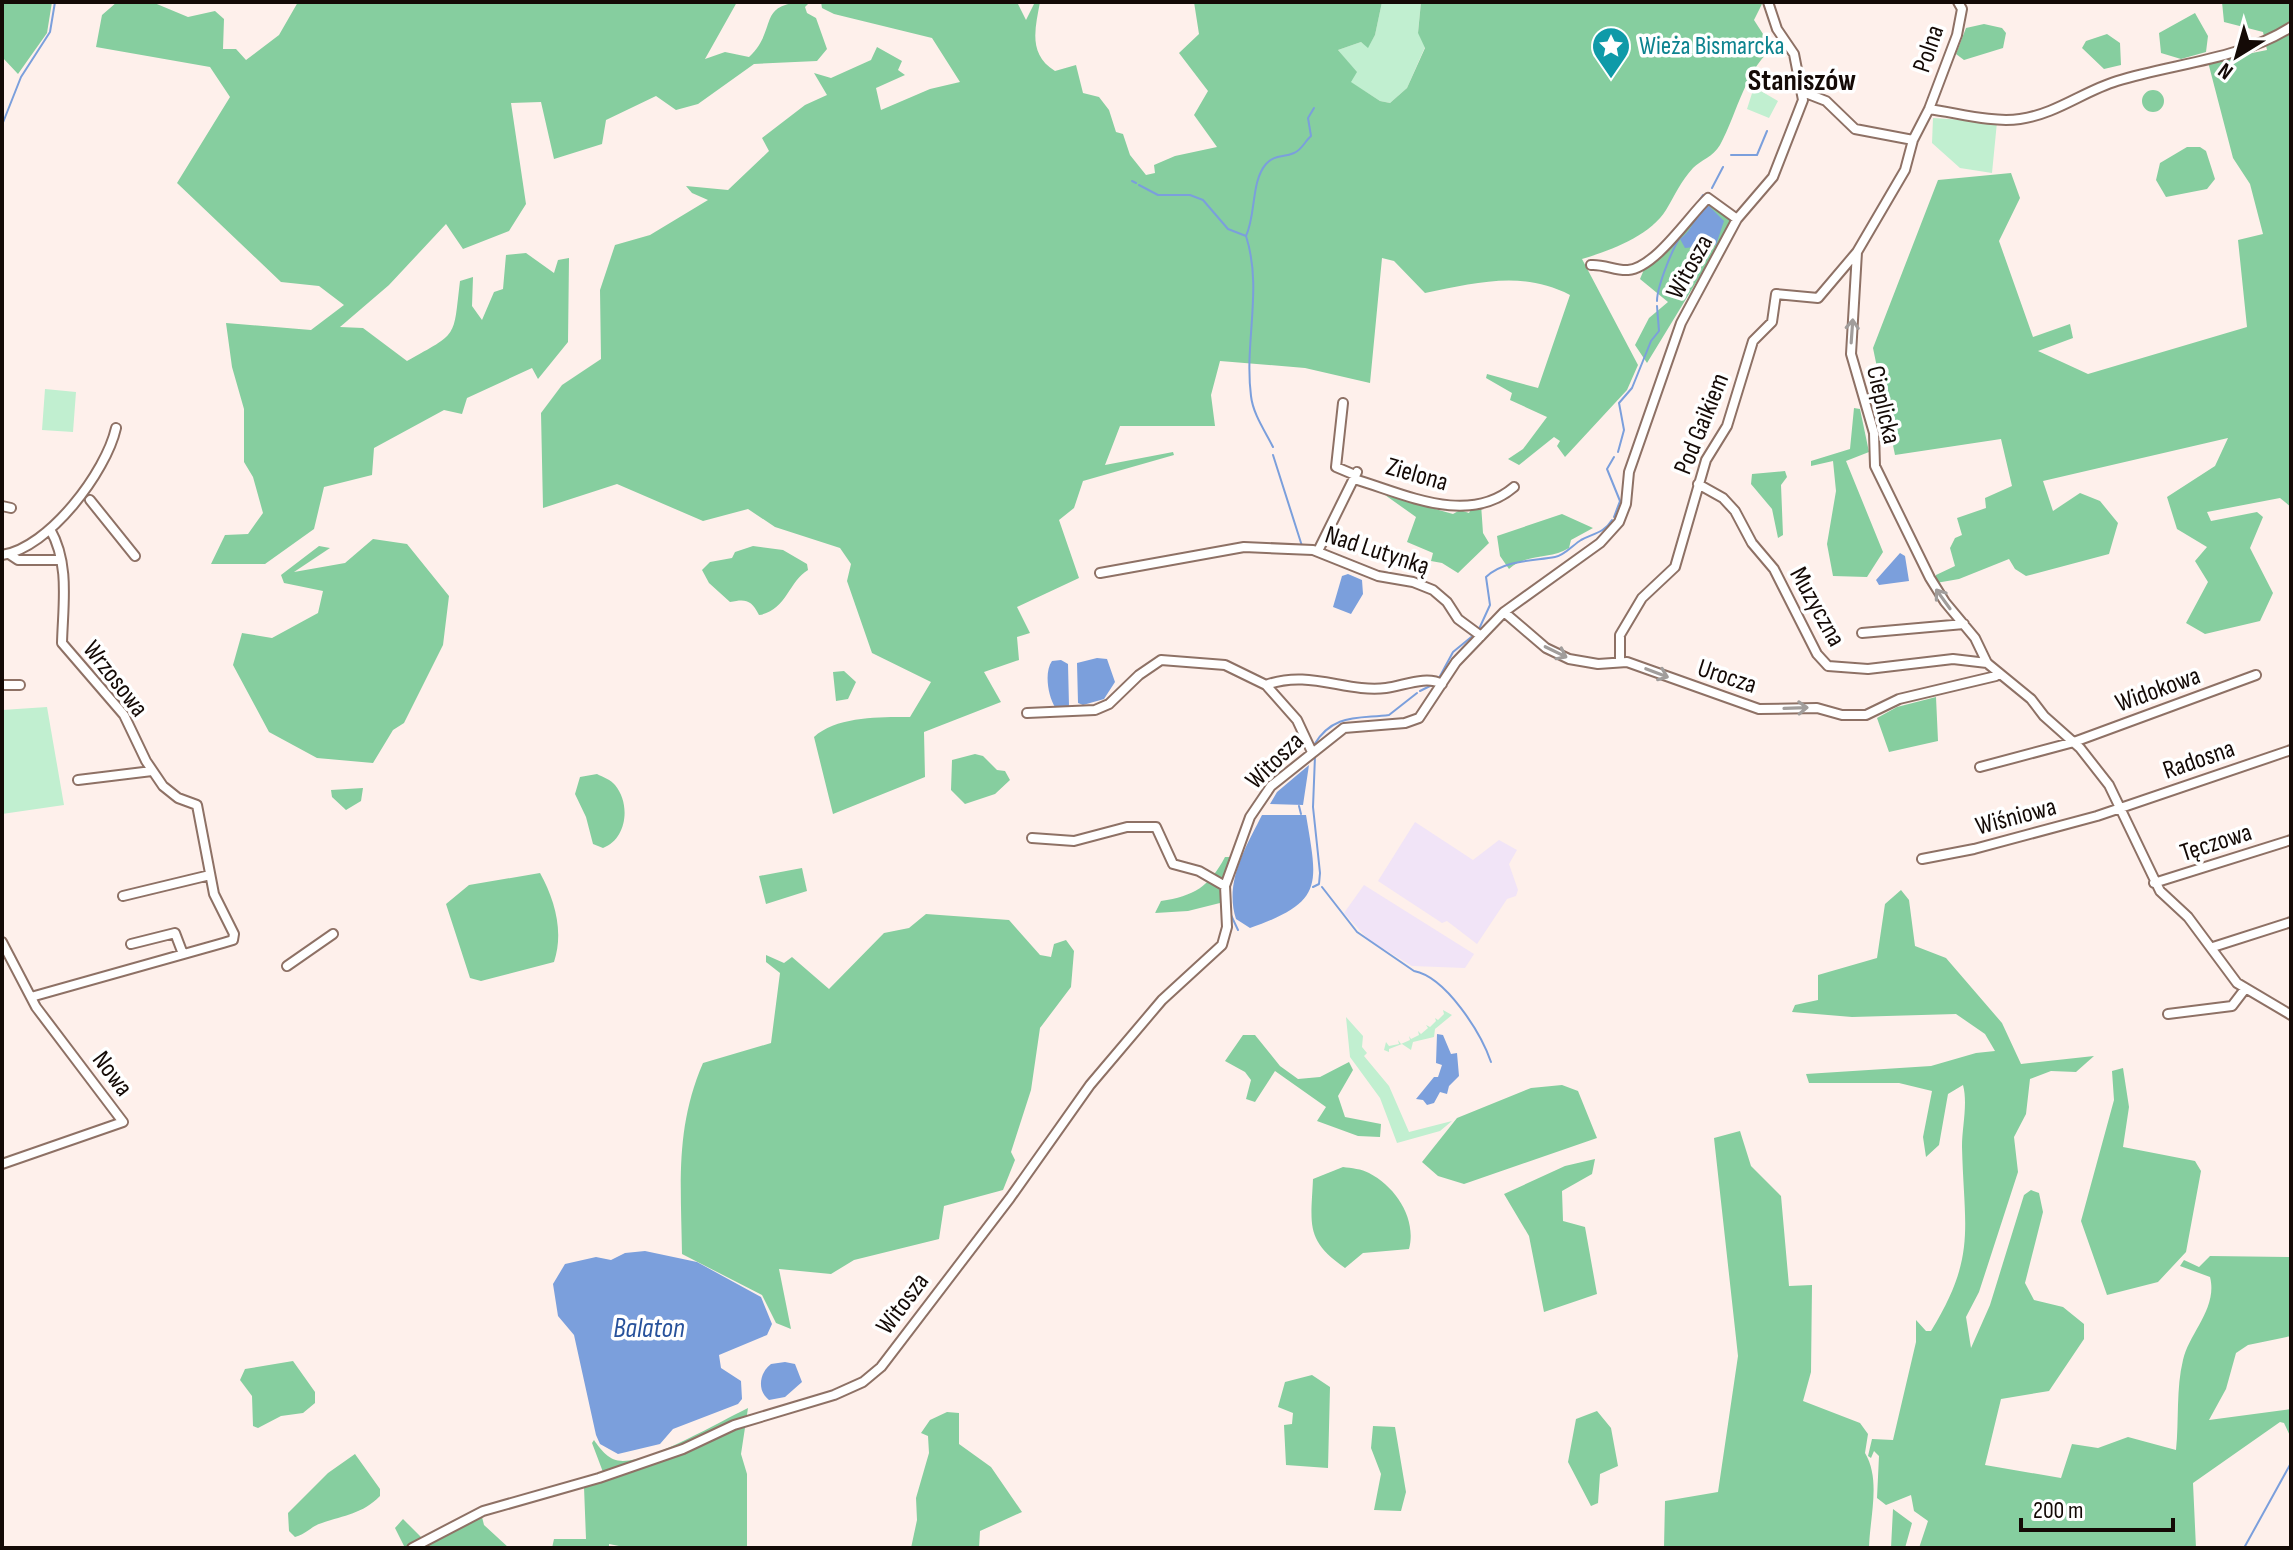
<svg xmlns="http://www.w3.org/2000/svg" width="2293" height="1550" font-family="'Sofia Sans Condensed',sans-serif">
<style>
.industrial{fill:#f1e4f7}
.green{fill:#c1efd0}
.forest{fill:#86ce9f}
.water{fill:#7b9fdc}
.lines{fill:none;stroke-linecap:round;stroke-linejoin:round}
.stream{stroke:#7b9fdc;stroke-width:2}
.minor-casing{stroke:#8e7165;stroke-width:12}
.minor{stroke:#fff;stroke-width:8}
.oneway{stroke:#a19d9b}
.labels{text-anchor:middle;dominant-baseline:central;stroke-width:7;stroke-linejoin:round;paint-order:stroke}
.culture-label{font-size:26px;fill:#0d838f;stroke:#fff;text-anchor:start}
.street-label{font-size:26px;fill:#140a06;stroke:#fff}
.water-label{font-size:28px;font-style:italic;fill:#28529b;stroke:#fff}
.quarter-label{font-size:30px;font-weight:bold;fill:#140a06;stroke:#fff}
</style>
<rect width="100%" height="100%" fill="#fef0eb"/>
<path class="industrial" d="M1415,822L1473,860L1499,840L1517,850L1509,864L1518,890L1516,896L1507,899L1477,944L1447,921L1442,923L1378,881Z
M1364,885L1474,954L1465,968L1412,966L1369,940L1344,913Z"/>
<path class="green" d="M1382,2H1421L1418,32L1425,47L1407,88L1390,103L1380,101L1350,82L1356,72L1338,50L1361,42L1368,47L1375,35Z
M1754,87L1778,101L1769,118L1747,109Z
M1933,118L1997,122L1992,173L1960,168L1932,143Z
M45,389L76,392L73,432L42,430Z
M47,707L64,805L2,814V710Z
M1443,1010L1452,1015L1435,1029L1434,1037L1413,1042L1411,1050L1402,1044L1389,1049V1052L1384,1050L1386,1042L1389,1046L1399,1044L1398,1040L1401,1044L1410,1040L1409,1036L1411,1039L1419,1035L1418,1031L1421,1034L1428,1028L1426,1025L1430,1027L1436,1021L1435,1018L1438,1020L1444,1014Z
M1346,1017L1363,1036L1362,1047L1367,1053L1364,1056L1389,1086L1409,1132L1452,1121L1440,1131L1397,1143L1380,1098L1350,1057Z"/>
<path class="forest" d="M2,2H52L47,33L18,74L2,57Z
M117,2H152L188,17L215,11L224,19L223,49H236L246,60L279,35L298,2H737L705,59L725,52L749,57C780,28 754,2 810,2L805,7L807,13L816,18L827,49L817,61L754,64L698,104L676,110L656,96L606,120L602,144L554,159L541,102L511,103L526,204L509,231L463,249L446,224L389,285L340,327L363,328L407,361C459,332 453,339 460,281L473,277L472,306L482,320L494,292L503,289L506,255L526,253L554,273L558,260L569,258L568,342L538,379L532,368L467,398L462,414L444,410L374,448L372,475L324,487L314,529L265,564H211L225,535L248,534L263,513L253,477L244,462V409L232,367L226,323L311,330L344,305L319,286L281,282L177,183L230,97L210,67L96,47L102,15Z
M821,2H1017L1026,20L1035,2H1040C1035,29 1028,54 1055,71L1076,65L1083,93L1099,97L1109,110L1116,132L1123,134L1130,155L1146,175L1155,173L1154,165L1175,156L1217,147L1194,115L1208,91L1179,53L1199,34L1194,2H1382L1375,35L1368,48L1361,42L1338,50L1357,72L1351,82L1380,101L1390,103L1407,88L1425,48L1418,33L1421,2H1763L1754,20L1763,34L1777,44C1745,68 1738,112 1720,145C1713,157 1701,160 1693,168C1681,181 1675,195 1666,210C1650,236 1609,251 1582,259L1638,365L1627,390L1565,457L1557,446L1560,441L1554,437L1519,465L1508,459L1523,449L1547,417L1510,400L1512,393L1486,378L1487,374L1538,388L1570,295C1522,270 1476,283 1425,293L1394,261L1382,258L1370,383L1305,368L1220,361L1211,395L1215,426H1120L1105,465L1173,452L1174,455L1083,481L1074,508L1059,520L1079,578L1017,607L1030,633L1017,637L1019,660L984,672L1001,702L924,732L925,777L833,814L814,737C837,716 881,717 910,717L931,682L872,653L847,581L851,564L840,548L775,527L748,509L703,521L617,484L543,508L541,413L562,385L601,359L600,290L615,245L650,235L708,200L692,193L686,186L728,190L769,151L762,138L805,105L827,95L814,73L831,78L871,60L877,47L902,61L898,70L905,75L876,88L881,110L930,89L960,82L932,38L834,14L822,8Z
M2222,2H2291V507L2280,498L2207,512L2211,521L2257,512L2263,517L2250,548L2273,593L2260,621L2205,634L2186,623L2208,582L2195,561L2207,547L2177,529L2167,497L2215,466L2228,438L2043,481L2053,511L2080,493L2100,501L2118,523L2109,554L2026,576L2015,569L2009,559L1959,579L1936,583V575L1955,566L1950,548L1955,538L1962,535L1957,518L1986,508L1985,498L2012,486L2001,439L1895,455L1873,348L1938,180L2011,173L2020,198L1999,241L2033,337L2070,324L2073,338L2038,351L2088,374L2247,327L2238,240L2263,234L2250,184L2233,158L2208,62L2267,50L2263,32L2224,22Z
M2195,13L2208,36L2206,52L2181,59L2161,53L2159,33Z
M1984,24L2002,28L2006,33L2003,48L1964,60L1956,54L1966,28Z
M2107,34L2120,43L2121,65L2104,69L2082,48L2086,41Z
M2142 101a11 11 0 1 1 22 0a11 11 0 1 1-22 0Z
M2187,147H2200L2206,151L2215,179L2207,189L2166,197L2156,180L2160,163Z
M1709,203L1733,222L1647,363L1635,345L1649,318L1668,302L1640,279L1645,267Z
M1854,408L1860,409L1869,452L1846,461L1883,552L1867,577L1833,576L1827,544L1836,491L1833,461L1811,466V461L1850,449Z
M1785,471L1787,477L1781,485L1783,535L1778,538L1772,509L1751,484L1752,474Z
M1385,495L1453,514L1460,510L1469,513L1472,507L1481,504L1483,533L1489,543L1458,573L1442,563L1431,561L1433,553L1407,542L1416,517Z
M1562,514L1593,528L1571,540L1569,548C1550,560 1526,553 1509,569L1500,556L1497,536Z
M373,539L407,544L449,596L443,645L404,723L393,730L373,763L317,758L269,732L233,665L242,633L272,638L318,613L323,591L284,583L281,575L319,546L330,548L294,572L345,563Z
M753,546L783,550L807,564L808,570C789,581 786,611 759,615C751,599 745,599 730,602L709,583L702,570L710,562L732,558L735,552Z
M844,671L856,682L848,699L836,701L833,672Z
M1936,697L1938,741L1889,752L1877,718L1897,707Z
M975,754L983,756L997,770L1005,771L1010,780L995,794L965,804L951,790L952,760Z
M597,774C603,777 611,780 615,785C631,804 627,839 603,848L593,844L586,817L575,794L580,777Z
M363,788L361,801L346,810L332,797L331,790Z
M1225,857H1231L1220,903L1188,911L1155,913L1161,901C1194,896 1209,887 1225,857Z
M802,868L807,891L766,904L759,876Z
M540,873C555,900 564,932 554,962L481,981L470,978L446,904L469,885Z
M1901,890L1909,900L1915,946L1946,958L2002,1023L2021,1064L2094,1056L2076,1072L2051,1071L2030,1079L2026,1114L2014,1137L2018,1172L1979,1292L1966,1317L1971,1348L1990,1305L2024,1195L2031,1190L2039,1193L2043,1212L2025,1283L2034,1300L2063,1307L2084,1324V1339L2049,1391L2001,1399L1985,1465L2061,1478L2072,1444L2098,1448L2128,1437L2176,1450C2179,1421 2176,1388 2183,1360C2189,1333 2218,1308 2210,1277L2180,1266L2184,1260L2199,1267L2210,1256L2291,1257V1336L2248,1345L2236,1353L2226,1389L2209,1420L2291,1409V1438L2284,1423L2280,1422L2193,1483L2196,1548H1919L1928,1521L1914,1511L1911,1495L1886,1505L1877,1498L1879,1456L1874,1451L1871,1458L1868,1456L1872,1439L1893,1440L1916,1342V1320L1926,1331H1931C1977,1256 1964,1229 1962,1147C1962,1127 1968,1104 1963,1085L1948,1094L1939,1145L1926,1157L1923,1137L1932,1091L1899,1083H1809L1806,1074L1931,1066L1976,1053L1995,1051L1985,1034L1956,1014L1852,1017L1792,1012L1795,1005L1818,1000V975L1877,958L1885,904Z
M926,914L1009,920L1040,955L1051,957L1054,944L1066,940L1074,951L1071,987L1040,1028L1031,1090L1011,1152L1015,1160L1003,1190L944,1206L939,1239L854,1260L831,1274L779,1269L791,1329L776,1323L762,1295L682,1254C681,1184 675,1128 703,1063L771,1043L780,973L766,962V955L784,963L792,957L829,989L884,933L909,928Z
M1243,1035H1255L1280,1066L1298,1079L1320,1077L1349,1062L1353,1070L1338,1096L1345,1117L1381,1124L1380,1137L1358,1136L1317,1121L1326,1107L1275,1071L1255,1102L1246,1099L1251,1080L1245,1072L1225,1061Z
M2123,1068L2129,1107L2123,1147L2195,1161L2201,1171L2186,1252L2158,1282L2107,1295L2081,1221L2114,1100L2112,1071Z
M1562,1085L1578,1091L1597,1138L1464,1184L1438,1176L1422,1162L1457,1118L1531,1088Z
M1740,1131L1751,1166L1781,1196L1789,1286L1812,1285L1811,1372L1803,1401L1860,1423L1868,1434L1865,1453C1881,1480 1870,1515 1869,1548L1664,1547L1665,1501L1718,1492L1738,1356L1714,1138Z
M1595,1159L1592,1174L1562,1191L1563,1221L1585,1227L1597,1294L1544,1312L1529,1236L1504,1194L1565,1166Z
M1343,1167C1351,1168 1362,1169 1369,1173C1396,1187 1417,1219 1409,1249L1363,1253L1345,1268C1305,1240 1311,1225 1313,1179Z
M293,1361L315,1392V1403L303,1413L281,1416L258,1428L253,1426L252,1396L240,1380L245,1369Z
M1312,1375L1330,1387L1328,1468L1286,1465L1284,1425L1292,1424L1293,1413L1278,1407L1285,1382Z
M748,1408L741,1454L747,1474V1548H629L609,1544V1548H552L554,1539H586L584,1487L606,1480L592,1443L594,1440C601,1450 609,1461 623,1461C653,1461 719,1422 748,1408Z
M1597,1411L1611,1428L1618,1466L1600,1474L1598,1503L1591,1506L1568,1462L1576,1419Z
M947,1412L959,1413V1444L991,1467L1022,1512L980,1531L979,1548H911L917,1520L916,1498L929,1453L928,1436L921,1433L930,1420Z
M1373,1426L1395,1427L1406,1492L1401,1511L1374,1510L1381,1474L1371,1448Z
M355,1454L380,1489V1496C362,1514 345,1515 322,1523C311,1526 307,1534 295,1537L289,1531L288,1513L328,1473Z
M1893,1509L1912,1523L1905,1548H1891Z
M482,1517L484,1525L509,1548H405L395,1528L403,1519L427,1543L444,1531Z"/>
<path class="water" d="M1708,205L1724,221L1716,245L1685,248L1680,239C1694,229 1694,215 1708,205Z
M1900,553L1905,556L1909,581L1879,585L1876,580Z
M1348,574L1362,580L1363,594L1351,614L1333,607L1342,576Z
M1097,658L1107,659L1115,682L1104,699L1083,705L1078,703L1077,663Z
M1061,660L1068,664L1069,706L1055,707C1048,696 1044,672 1052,661Z
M1309,765L1303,805L1270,804L1277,792Z
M1262,815H1306C1318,886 1324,902 1250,928L1236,919C1224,882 1246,847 1262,815Z
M1437,1034L1443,1035L1451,1054L1457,1053L1459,1076L1449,1086L1447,1094L1440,1092L1434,1103L1427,1105L1423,1100L1416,1099L1434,1077H1438L1442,1065L1436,1063Z
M645,1251L697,1262L761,1297L772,1324L767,1335L719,1355L721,1368L741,1381L742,1399L738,1404L673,1429L660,1444L618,1454L600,1444L596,1435L574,1335L558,1316L553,1284L565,1264L596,1257L611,1260L625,1253Z
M785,1362L795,1364L802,1382L785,1397L769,1400C757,1391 759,1373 771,1364Z"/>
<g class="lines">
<path class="stream" d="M2,125L21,77L50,32L55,2
M1731,155H1757L1767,131
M1132,181L1136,183
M1139,185L1158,195H1190L1203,200L1228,229L1246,236C1263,289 1244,342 1251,396C1253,414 1265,431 1273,447
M1712,188L1723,167
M1697,204L1703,195
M1246,236C1256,215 1251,181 1266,164C1275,154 1283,158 1294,153C1302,150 1305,141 1311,136L1308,118L1314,108
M1657,301C1657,287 1675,239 1686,230
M1618,452L1624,430L1619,403L1632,388L1651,341L1659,331L1657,306
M1273,455L1302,546
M1614,517L1620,501L1607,469L1614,457
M1479,629L1490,605L1486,577C1504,560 1533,561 1555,557C1564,556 1574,544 1581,540C1594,533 1604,533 1612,520
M1439,678L1453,652L1475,634
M1420,691L1434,684
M1391,728L1410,726
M1314,745C1333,713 1359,719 1389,715L1417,693
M1299,806L1301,814
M1313,887L1319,884L1320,873L1313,807L1315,756
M1322,887L1357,932L1414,971C1446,977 1481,1033 1491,1062
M1230,913L1238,930
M2244,1548L2291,1463"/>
<defs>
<path id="minor" d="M1958,2L1962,9L1957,35L1929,109L1913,140L1905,170L1857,252L1851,354L1874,433L1875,466L1930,578L1945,602L1975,638L1987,663L2031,699L2044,716L2080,748L2109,785L2160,891L2188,917L2237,983L2291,1015
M1803,92L1826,101L1855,129L1913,140
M1929,109C1958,113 1992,123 2020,119C2056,114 2084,91 2117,81C2175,63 2239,60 2291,27
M1591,265C1604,264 1616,271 1628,270C1655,268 1689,216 1708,198L1737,219
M1343,403L1336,467L1355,475
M1354,479C1403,493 1467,527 1514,487
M1698,484L1723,498L1735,511L1752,543L1774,569L1817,654L1828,666L1868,669L1953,659L1987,663
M90,500L135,556
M2,506L11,508
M1318,551L1357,472
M9,554L18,560H61
M2,555C49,548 106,472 116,428
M1100,573L1244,547L1313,550L1378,576L1413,582L1433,590L1447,602L1458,619L1481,636
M1504,612L1546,648L1569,659L1598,664L1627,662L1759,709L1817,708L1842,715H1866L1899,699L1996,676L1998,672
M1862,633L1964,624
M1620,661V635L1642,598L1675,567L1706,460L1727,426L1753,341L1772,322L1776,294L1818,298L1857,252
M2,685H20
M1266,685C1309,669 1346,693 1386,688C1403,686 1426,675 1442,684
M1027,713L1095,710L1109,704L1139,675L1161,660L1225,665L1266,685L1297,720L1312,752
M1980,767L2074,742L2256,675
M78,780L152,771
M1032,838L1074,841L1127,827H1156L1173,864L1199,871L1225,886
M1922,859L1974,849L2097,816L2291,750
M2154,883L2291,840
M123,896L210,875
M2,942L36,1007L123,1122L2,1164
M131,944L175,933L183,954
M2213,947L2291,922
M287,966L333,934
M31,997L223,943L233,940L234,934L214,894L197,805L178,798L163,786L146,761L124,715L62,643C63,604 70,564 50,529
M2168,1014L2232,1006L2245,989
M412,1548L483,1511L599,1478L683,1449L734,1425L834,1395L863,1382L881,1367L1010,1198L1090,1085L1162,1000L1222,945L1227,927L1225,886L1250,817L1271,786L1344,728L1405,723L1419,718L1456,662L1504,612L1600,543L1619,522L1626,504L1629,472L1681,323L1737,219L1773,177L1803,100L1794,54L1777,29L1768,2"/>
</defs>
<use href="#minor" class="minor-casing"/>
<use href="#minor" class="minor"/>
</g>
<defs><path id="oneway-shaft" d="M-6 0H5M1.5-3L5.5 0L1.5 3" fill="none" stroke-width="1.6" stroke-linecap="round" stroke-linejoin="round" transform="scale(2)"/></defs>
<g class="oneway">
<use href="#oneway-shaft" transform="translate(1852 331) rotate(-86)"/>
<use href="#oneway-shaft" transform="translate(1943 599) rotate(-126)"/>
<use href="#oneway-shaft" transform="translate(1556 652) rotate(26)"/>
<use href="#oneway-shaft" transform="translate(1657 673) rotate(21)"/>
<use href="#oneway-shaft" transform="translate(1796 708) rotate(-2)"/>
</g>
<defs>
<symbol id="sight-pin" viewBox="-11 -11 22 30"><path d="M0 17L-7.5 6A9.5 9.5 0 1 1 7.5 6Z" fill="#0f9aa8" stroke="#fff"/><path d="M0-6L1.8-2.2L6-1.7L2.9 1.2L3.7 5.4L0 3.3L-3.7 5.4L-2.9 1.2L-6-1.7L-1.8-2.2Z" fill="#fff"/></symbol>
</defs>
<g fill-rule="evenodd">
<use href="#sight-pin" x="1589" y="24" width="44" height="60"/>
</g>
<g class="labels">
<g class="culture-label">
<text x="1639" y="46">Wieża Bismarcka</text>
</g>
<g class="street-label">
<text transform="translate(1929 49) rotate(-71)">Polna</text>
<text transform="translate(1690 267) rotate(-61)">Witosza</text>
<text transform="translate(1883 405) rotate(77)">Cieplicka</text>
<text transform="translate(1702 424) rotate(-68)">Pod Gaikiem</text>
<text transform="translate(1417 475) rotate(16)">Zielona</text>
<text transform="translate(1377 551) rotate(18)">Nad Lutynką</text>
<text transform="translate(1817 607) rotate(61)">Muzyczna</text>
<text transform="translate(1727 677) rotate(18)">Urocza</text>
<text transform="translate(115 679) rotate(52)">Wrzosowa</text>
<text transform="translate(2158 690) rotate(-20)">Widokowa</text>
<text transform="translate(2199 760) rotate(-19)">Radosna</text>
<text transform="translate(1275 761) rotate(-44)">Witosza</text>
<text transform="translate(2016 817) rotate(-15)">Wiśniowa</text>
<text transform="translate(2216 843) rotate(-18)">Tęczowa</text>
<text transform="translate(112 1074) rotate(53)">Nowa</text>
<text transform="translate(903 1304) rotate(-53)">Witosza</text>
</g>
<g class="water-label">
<text x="649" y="1328">Balaton</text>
</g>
<g class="quarter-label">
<text x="1802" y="81">Staniszów</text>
</g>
</g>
<rect width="2293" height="1550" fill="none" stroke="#140a06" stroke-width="8"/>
<g transform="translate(2237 56) rotate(217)" stroke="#ffffff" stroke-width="6" paint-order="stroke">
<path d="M0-6L14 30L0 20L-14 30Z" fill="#140a06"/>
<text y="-12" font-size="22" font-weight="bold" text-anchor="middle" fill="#140a06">N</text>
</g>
<path d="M2021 1518v12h152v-12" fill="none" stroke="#140a06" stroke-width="4"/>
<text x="2033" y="1518" font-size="24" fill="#140a06" stroke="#ffffff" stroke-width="6" paint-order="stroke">200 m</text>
</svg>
